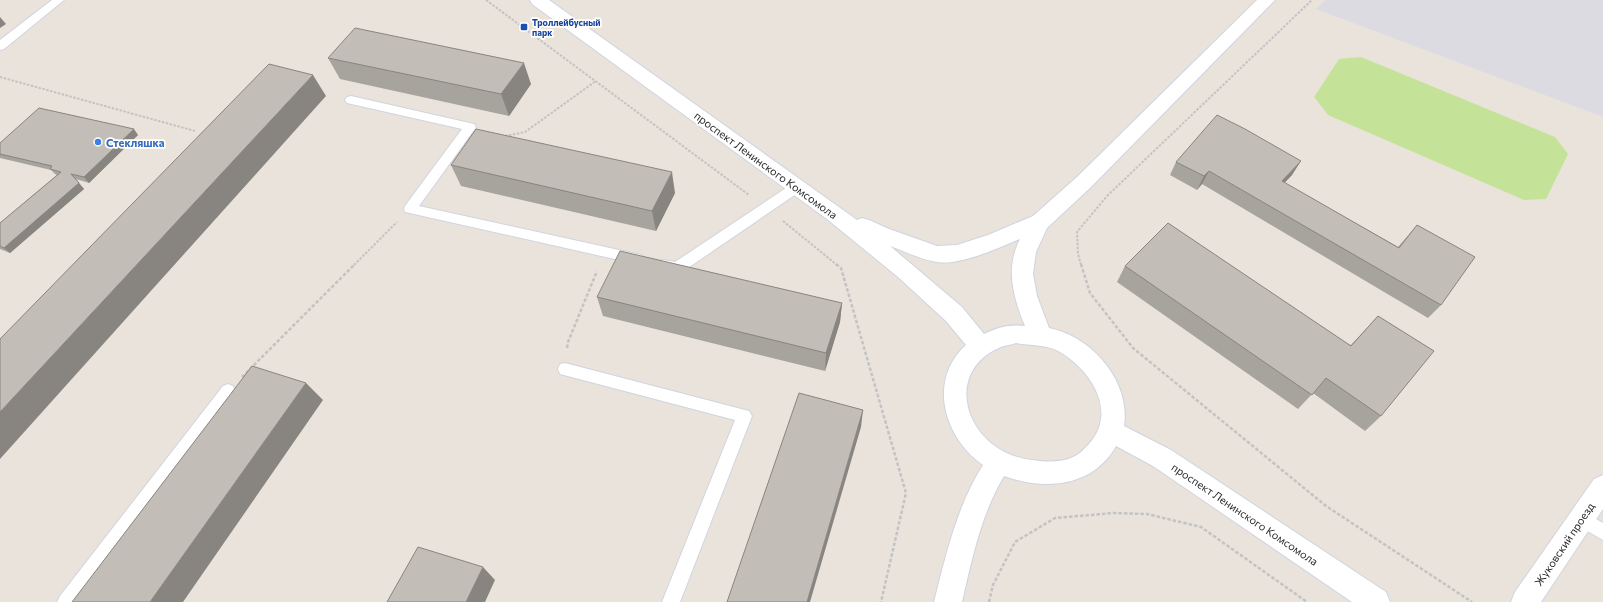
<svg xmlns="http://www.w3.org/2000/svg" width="1603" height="602" font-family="Commissioner,sans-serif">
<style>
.industrial{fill:#dddbe2}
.pitch{fill:#c5e398}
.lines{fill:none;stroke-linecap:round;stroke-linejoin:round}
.lane-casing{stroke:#d0d4e0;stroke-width:2}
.street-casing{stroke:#d0d4e0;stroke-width:2}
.secondary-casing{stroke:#d0d4e0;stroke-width:2}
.path-far1{stroke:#c3c3c3;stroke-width:2;stroke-dasharray:2.5 1.5;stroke-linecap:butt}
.path{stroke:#c3c3c3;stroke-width:2.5;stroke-dasharray:3.5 2;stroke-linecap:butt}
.lane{fill:#fff;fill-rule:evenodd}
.street{fill:#fff;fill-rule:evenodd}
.secondary{fill:#fff;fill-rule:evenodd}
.wall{fill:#a7a39d}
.shaded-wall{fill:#88847f}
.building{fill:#c2bdb6;stroke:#88847f}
.transit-dot{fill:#1a4fb4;stroke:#fff;stroke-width:1.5}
.shop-dot{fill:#3f7fe0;stroke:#fff;stroke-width:1.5}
.labels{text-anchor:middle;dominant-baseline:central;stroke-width:3.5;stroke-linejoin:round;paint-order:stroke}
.far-transit-label{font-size:9px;font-weight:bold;fill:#164399;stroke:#fff;text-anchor:start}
.shop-label{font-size:11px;font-weight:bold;fill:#366cbe;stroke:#fff;text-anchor:start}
.street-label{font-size:11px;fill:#282828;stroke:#fff}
</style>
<rect width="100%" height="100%" fill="#e9e3db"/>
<path class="industrial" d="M1325,0H1603V117L1316,9Z"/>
<path class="pitch" d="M1361,57L1555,137L1568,154L1546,199L1524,200L1328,115L1314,97L1339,59Z"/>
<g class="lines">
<defs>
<path id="lane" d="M52,0H64L4,49L0,50V40Z
M351,96L474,124L476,127L474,130L419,206L637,254L642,255L644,259L642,263L637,264L405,212L404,209L405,206L462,129L347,103L345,100L347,97Z
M797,182L802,184L803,187L802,190L682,272L677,273L658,269L656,265L658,261L663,260L675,262L792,184Z
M565,363L749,411L752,416L680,602H662L735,420L560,374L558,369L560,364Z
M228,384L233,386L235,391L233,396L77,602H57L60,596L223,386Z
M1581,510L1603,523V540L1575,524L1573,518L1575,512Z"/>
<path id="street" d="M1603,475V509L1541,602H1511L1515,592L1594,479Z"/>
<path id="secondary" d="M530,0H549L857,220L862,218L869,220L889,229L937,246L957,245L988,235L1033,216L1077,177L1257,0H1275L1091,187L1047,228L1036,252L1033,274L1037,296L1049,328C1091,336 1131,381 1124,426L1171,450L1386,592L1390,602H1352L1153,466L1116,446C1093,487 1045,491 1004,476C981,515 972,558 962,602H934C946,555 957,506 983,465C944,438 927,380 966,345L946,321L898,277L827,219L532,4ZM1020,239C1005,268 1013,297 1025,326C1011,324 997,327 984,334L962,307L890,246C904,251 922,260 937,262C959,266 999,248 1020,239ZM1016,343C1031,346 1047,344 1060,352C1091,370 1118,412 1089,444C1084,449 1079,455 1073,457C1063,462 1051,462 1040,461C1023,460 1006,455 992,444C957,416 956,365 1001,347C1006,345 1011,345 1016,343Z"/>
</defs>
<use href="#lane" class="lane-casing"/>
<use href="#street" class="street-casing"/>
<use href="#secondary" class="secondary-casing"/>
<path class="path-far1" d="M486,0L749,195
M0,77L195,131
M505,136L525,132L596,81
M1107,196L1312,0
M783,221L837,265
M354,265L397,222
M1081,265L1078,254L1077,232L1107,196"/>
<path class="path" d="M836,264L841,268L906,493L881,602
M1081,264L1090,293L1133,348L1326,506L1472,602
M567,348L568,342L597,271
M242,377L355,264
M989,602L993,585L1015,542L1055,518L1114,513L1147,514L1201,527L1307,602"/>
<use href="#lane" class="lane"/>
<use href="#street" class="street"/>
<use href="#secondary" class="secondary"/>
</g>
<path class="wall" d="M328,58L531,84L509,116L340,79Z
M138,135L89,183L76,179L84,189L10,253L0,249V223L57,175L55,174L51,170L0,158V143Z
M1176,162L1292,175L1284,183L1398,247L1417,225L1441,305L1428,318L1202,184L1197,190L1170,175Z
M451,165L675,193L656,231L461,186Z
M1125,266L1351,345L1378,316L1381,416L1365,431L1313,393L1298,409L1117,282Z
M597,297L842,303L840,322L825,371L603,316Z"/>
<path class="shaded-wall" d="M0,17L6,24L0,28Z
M524,63L531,84L509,116L501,94Z
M313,75L326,96L0,459V412Z
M134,129L138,135L89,183L84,177Z
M1301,161L1292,175L1273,195L1282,181Z
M1209,171L1202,184L1197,190L1204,176Z
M672,172L675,193L656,231L652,211Z
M71,174L84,189L10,253L4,248Z
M842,303L840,322L825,371L826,353Z
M306,383L323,400L183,602H150Z
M863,410L861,427L810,602H807Z
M483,567L495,580L485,602H466Z"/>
<path class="building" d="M355,28L524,63L501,94L328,58Z
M269,64L313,75L0,412V339Z
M39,108L134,129L84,177L71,174L79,183L4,248L0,246V223L61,172L50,169L52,166L0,154V143Z
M1217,115L1245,129L1301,161L1282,181L1399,248L1417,225L1475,257L1441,305L1209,171L1204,176L1176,162Z
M476,129L672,172L652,211L451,165Z
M1168,223L1351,346L1378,316L1434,351L1381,416L1326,378L1312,395L1125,266Z
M620,251L842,303L826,353L597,297Z
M252,366L306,383L150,602H72Z
M799,393L863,410L807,602H727Z
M418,547L483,567L466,602H387Z"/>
<rect class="transit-dot" x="520" y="23" width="8" height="8" rx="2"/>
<circle class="shop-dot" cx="98" cy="142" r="4"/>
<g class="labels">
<g class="far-transit-label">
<text x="532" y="22">Троллейбусный<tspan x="532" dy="10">парк</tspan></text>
</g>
<g class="shop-label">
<text x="106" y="142">Стекляшка</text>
</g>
<g class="street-label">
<text transform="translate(766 165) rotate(36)">проспект Ленинского Комсомола</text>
<text transform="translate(1245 514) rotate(34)">проспект Ленинского Комсомола</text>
<text transform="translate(1564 544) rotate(-56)">Жуковский проезд</text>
</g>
</g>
</svg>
